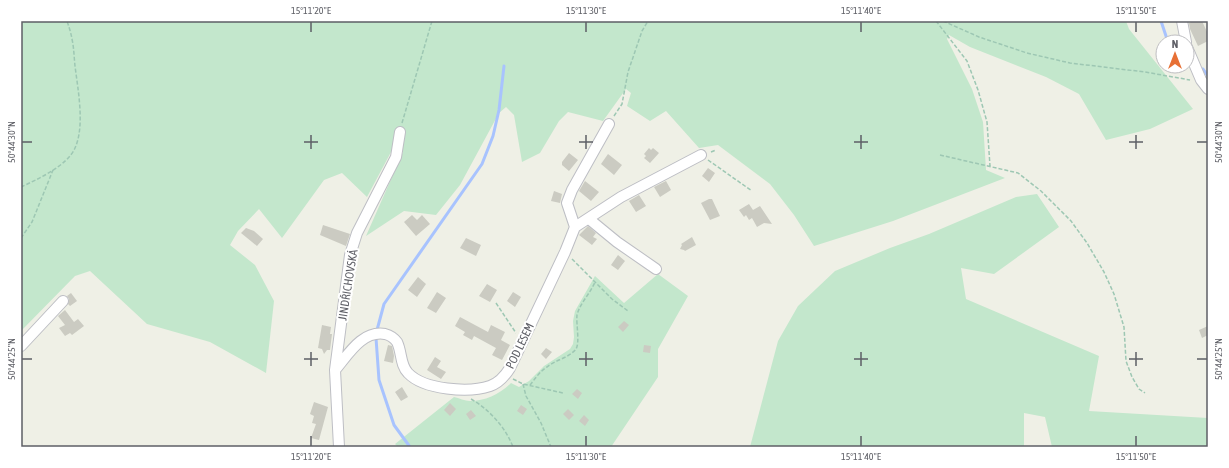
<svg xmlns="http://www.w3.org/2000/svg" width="1229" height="468" font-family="'Asap Condensed',sans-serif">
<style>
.green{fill:#c3e7cc}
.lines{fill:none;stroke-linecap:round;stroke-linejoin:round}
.stream{stroke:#a8c3fe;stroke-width:3}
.building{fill:#cbcbc2}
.minor-casing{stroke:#bdbec4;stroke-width:12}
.path{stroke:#9dc7b3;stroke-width:1.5;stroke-dasharray:4 2;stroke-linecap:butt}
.minor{stroke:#fff;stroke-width:10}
.ticks{fill:none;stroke:#5e5f66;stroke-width:1.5}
.labels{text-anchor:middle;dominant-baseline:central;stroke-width:4;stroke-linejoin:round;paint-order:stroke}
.street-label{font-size:12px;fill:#5e5f66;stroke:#fff}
.neatline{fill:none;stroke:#5e5f66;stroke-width:1.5}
.ticks-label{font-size:10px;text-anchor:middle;fill:#5e5f66}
</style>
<rect width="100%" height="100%" fill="#eff0e6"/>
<path class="green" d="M21,21H1126L1129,29L1193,109L1150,129L1106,140L1079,94L1046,77L970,47L949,35L947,39L972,89L983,122L986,170L1005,178L893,221L814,246L794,215L770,184L718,145L699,148L666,111L650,121L627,106L631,93L626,89L603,121L568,112L559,121L540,153L522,162L514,115L506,107L499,113L460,185L436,215L404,211L366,236L403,152H391L367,197L342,173L324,180L282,238L259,209L238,231L230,245L255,265L274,301L266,373L210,342L147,324L90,271L75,276L21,331Z
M1037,194L1059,227L994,274L961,268L966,299L1099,356L1089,411L1208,418V447H1052L1045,417L1024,413V447H750L778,341L798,306L835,271L890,248L929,234L1016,197Z
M658,274L688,296L658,349V377L611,447H398L395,444L454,397C459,398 465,401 470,401C485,401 500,394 511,383L519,387L529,381L544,366L570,349L573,344L574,337L573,321L575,311L595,276L624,303Z"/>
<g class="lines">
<path class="stream" d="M1161,21L1168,42
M1200,69H1203L1208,76
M377,330L384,304L482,164L493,136L499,110L504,66
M376,338L379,380L394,425L410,447"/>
</g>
<path class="building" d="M1193,21H1202L1208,34V41L1198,46L1190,29L1189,23Z
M649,148L651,150L653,148L659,153L650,163L644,158L646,156L644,154Z
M569,153L578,160L569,171L562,165V162Z
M608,154L622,165L614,175L601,164Z
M708,168L715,173L709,182L702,176Z
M585,181L599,192L591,201L579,191Z
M666,181L671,190L660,197L654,187Z
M554,191L562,194L560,203L551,201Z
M639,195L646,206L636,212L629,201Z
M709,199H712L720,216L710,220L701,203Z
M749,204L753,210L760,206L772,224L764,223L757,227L752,218L749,220L746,215L744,217L739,210Z
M412,215L417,220L422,215L430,224L416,236L404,222Z
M323,225L350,234L346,246L320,235Z
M588,226L596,233L593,237L597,239L592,245L579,235Z
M246,228L254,231L263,239L257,246L241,233Z
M692,237L696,245L685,251L684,250L680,249L682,245L681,244Z
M466,238L481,245L476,256L460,248Z
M618,255L625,261L618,270L611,265Z
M418,277L426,284L417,297L408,290Z
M487,284L497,290L490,302L479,296Z
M437,292L446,298L436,313L427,308Z
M513,292L521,297L515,307L507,301Z
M71,293L77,301L70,306L68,304L69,299L67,296Z
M65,310L74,322L78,319L84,326L72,335L70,333L65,336L59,328L65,325L58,316Z
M460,317L488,332L491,325L505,332L501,340L510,345L502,360L492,355L496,348L474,336L472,340L463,335L465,332L455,326Z
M624,321L629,325L623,332L618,327Z
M322,325L331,327L330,334H332L330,350H327L324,354L322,349L318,348Z
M1208,326V335L1202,338L1199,330Z
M388,345L392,346L394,356L393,363L384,361Z
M644,345L651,346L650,353L643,352Z
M546,348L552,352L546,359L541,354Z
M435,357L441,361L437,367L446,372L441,379L427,370Z
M402,387L408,397L401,401L395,392Z
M577,389L582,393L578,399L572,394Z
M314,402L328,407L319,440L311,438L316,424L312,423L314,416L310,414Z
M450,403L456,409L450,416L444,410Z
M521,405L527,409L523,415L517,411Z
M568,409L574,415L569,420L563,414Z
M471,410L476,416L470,420L466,414Z
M584,415L589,420L585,426L579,421Z"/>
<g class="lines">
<defs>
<path id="minor" d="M1182,21L1186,42
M1187,47L1201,80L1208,89
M589,219L617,242L656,269
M575,227L567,203L572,190L609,124
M21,346L63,301
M335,370C348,355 362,330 385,334C389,335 394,338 397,342C402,352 400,365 408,373C424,390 469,393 490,386C499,383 505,376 510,368L565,252L575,227L621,197L701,155
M339,447L335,370L350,255L357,233L396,157L400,132"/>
</defs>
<use href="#minor" class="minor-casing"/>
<path class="path" d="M936,21L967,61L978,90L987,122L990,166
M943,21L979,37L1027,53L1070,63L1145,72L1190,80
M614,116L622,104L628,72L642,31L648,21
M402,123L432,21
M711,152L716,150
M940,155L1018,173L1041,191L1071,221L1087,243L1104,272L1114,294L1124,327L1126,361L1132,377L1139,389L1145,393
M708,160L752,191
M21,187C38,179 67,166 75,148C85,126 78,90 75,66C74,57 74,48 72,39C71,33 69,27 67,21
M21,238L32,222L53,170
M572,259L612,299L628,311
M496,303L516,333
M513,379L523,384L563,393
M523,384L526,396L541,423L551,447
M530,385C535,379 540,371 547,367C555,360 569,358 576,349C580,342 576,324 577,315C580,303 590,294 595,282
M471,399C489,409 506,428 513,447"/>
<use href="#minor" class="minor"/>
</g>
<path class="ticks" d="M311,22V32M586,22V32M861,22V32M1136,22V32M311,135V149M586,135V149M861,135V149M1136,135V149M22,142H32M304,142H318M579,142H593M854,142H868M1129,142H1143M1197,142H1207M311,352V366M586,352V366M861,352V366M1136,352V366M22,359H32M304,359H318M579,359H593M854,359H868M1129,359H1143M1197,359H1207M311,436V446M586,436V446M861,436V446M1136,436V446"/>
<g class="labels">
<g class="street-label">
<text transform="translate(348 285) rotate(-81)">JINDŘICHOVSKÁ</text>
<text transform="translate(520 346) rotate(-64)">POD LESEM</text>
</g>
</g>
<rect width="1229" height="468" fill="none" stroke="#ffffff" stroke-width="44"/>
<g transform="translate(1175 54)"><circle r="19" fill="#ffffff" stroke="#bfbfc2"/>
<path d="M0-3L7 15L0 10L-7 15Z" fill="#e77035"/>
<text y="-6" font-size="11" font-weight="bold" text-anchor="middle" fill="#5e5f66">N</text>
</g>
<rect x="22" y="22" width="1185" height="424" class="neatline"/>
<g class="ticks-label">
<text x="311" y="14">15°11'20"E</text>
<text x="586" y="14">15°11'30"E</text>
<text x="861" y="14">15°11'40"E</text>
<text x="1136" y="14">15°11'50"E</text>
<text transform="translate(11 142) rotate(-90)" y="4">50°44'30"N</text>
<text transform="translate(1218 142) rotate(-90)" y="4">50°44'30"N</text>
<text transform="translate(11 359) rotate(-90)" y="4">50°44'25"N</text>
<text transform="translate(1218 359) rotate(-90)" y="4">50°44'25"N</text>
<text x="311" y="460">15°11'20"E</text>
<text x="586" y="460">15°11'30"E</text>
<text x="861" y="460">15°11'40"E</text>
<text x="1136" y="460">15°11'50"E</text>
</g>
</svg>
